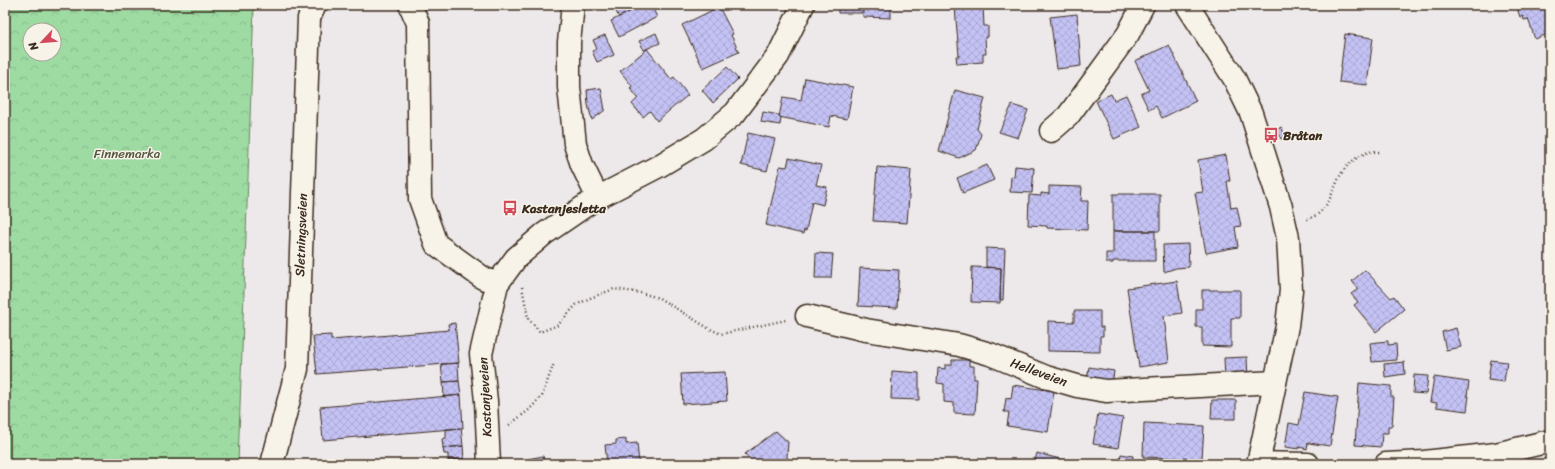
<svg xmlns="http://www.w3.org/2000/svg" width="1555" height="469" font-family="Sriracha,sans-serif">
<style>
.forest{fill:url(#forest-crowns);stroke:#6c8260;fill-rule:evenodd}
.building{fill:url(#building-cross-hatch);stroke:#3b2a1e}
.lines{fill:none;stroke-linecap:round;stroke-linejoin:round}
.minor-casing{stroke:#3b2a1e;stroke-width:25}
.major-casing{stroke:#3b2a1e;stroke-width:25}
.path{stroke:#3b2a1e;stroke-width:2.5;stroke-dasharray:1 3;stroke-linecap:butt}
.minor{stroke:#f7f3e8;stroke-width:22}
.major{stroke:#f7f3e8;stroke-width:22}
.labels{text-anchor:middle;dominant-baseline:central;stroke-width:3;stroke-linejoin:round;paint-order:stroke}
.poi-label{font-size:13px;font-weight:bold;fill:#3b2a1e;stroke:#f7f3e8;text-anchor:start}
.park-label{font-size:13px;fill:#54563f;stroke:#f7f3e8}
.street-label{font-size:13px;fill:#3b2a1e;stroke:#f7f3e8}
</style>
<defs>
<pattern id="forest-crowns" width="20" height="18" patternUnits="userSpaceOnUse"><rect width="20" height="18" fill="#9edba3"/><path d="M2 6a3 3 0 1 1 6 0M12 15a3 3 0 1 1 6 0" fill="none" stroke="#89bc8c"/></pattern>
<pattern id="building-cross-hatch" width="8" height="8" patternUnits="userSpaceOnUse"><rect width="8" height="8" fill="#c4c2f4"/><path d="M0 0l8 8M0 8l8-8" fill="none" stroke="#a9a7d1"/></pattern>
</defs>
<rect width="100%" height="100%" fill="#ede9ea"/>
<filter id="ink" filterUnits="userSpaceOnUse"><feTurbulence type="fractalNoise" baseFrequency=".025" numOctaves="2"/><feDisplacementMap in="SourceGraphic" scale="8" xChannelSelector="R" yChannelSelector="G"/><feConvolveMatrix kernelMatrix="1 2 1 2 8 2 1 2 1" color-interpolation-filters="sRGB"/></filter>
<g filter="url(#ink)">
<path class="forest" d="M5,5H254L238,464H5ZM30,30H54V54H30Z"/>
<path class="building" d="M612,5H643L619,17Z
M643,5H651L657,17L619,37L611,21Z
M838,5H862V13H838Z
M863,5H891V18L863,17Z
M983,5L984,26H988V37H985L986,54H983V62L957,64L956,56H959L955,7Z
M1516,5H1550V33L1535,39L1528,19L1524,20L1523,16L1520,17Z
M719,7L733,34L731,35L739,52L703,68L682,25Z
M1077,14L1081,66L1057,69L1050,17Z
M656,33L660,43L644,50L639,41Z
M1345,34L1373,38L1367,85L1339,82Z
M605,35L614,55L597,62L592,51L597,49L593,40Z
M1169,45L1196,101L1162,118L1156,106L1149,110L1141,94L1149,90L1135,61Z
M647,49L671,79L674,77L688,95L657,121L650,111L643,117L632,104L638,98L630,88L632,86L620,71Z
M727,67L738,79L713,103L702,90Z
M805,78L853,87L847,119L831,116L829,127L779,117L783,97L801,100Z
M601,88L605,110L592,120L588,105L587,90Z
M955,90L985,98L977,129L981,134L976,150L959,158L939,151Z
M1111,94L1114,100L1126,95L1141,127L1114,139L1096,101Z
M1012,105L1028,110L1018,138L999,132Z
M763,112L779,115V117L781,118L780,125L761,122Z
M1282,127L1285,138L1281,139L1277,129Z
M748,133L775,139L767,171L741,165Z
M1226,155L1230,181H1227L1231,208L1237,207L1241,226L1235,227L1238,247L1206,253L1195,193L1203,192L1198,160Z
M789,158L821,165L816,185L827,187L823,205L812,202L806,231L804,230L803,234L766,225L780,166L787,167Z
M987,165L994,180L963,193L957,178Z
M1015,166L1034,168L1032,193L1010,192L1011,176L1014,177Z
M877,167L911,170L907,223L873,221Z
M1049,186L1082,187L1081,201H1088L1087,230L1047,228V226L1028,225L1029,195L1041,196V193L1049,194Z
M1113,194H1160V231H1113Z
M1113,231H1155V261H1113V263H1106V253H1113Z
M1188,244L1189,267L1176,268L1164,272L1163,245Z
M986,248L1005,249L1003,300H1000L1001,268L986,267Z
M816,253L833,254L831,278H815Z
M972,267L1001,268L1000,303L971,302Z
M860,268L899,270L897,308L858,306Z
M1365,270L1391,298L1394,296L1404,309L1376,332L1354,305L1358,302L1351,294L1358,289L1352,281Z
M1177,281L1182,313L1164,316L1169,362L1139,367L1127,288Z
M1202,290H1240V318H1231V347L1202,346V327H1196V309H1202Z
M1074,311H1100V327H1103V336H1100V352L1048,351V321L1074,322Z
M455,323L459,363L317,374L313,336L331,335V340L449,330L448,324Z
M1456,328L1461,347L1446,350L1442,332Z
M1388,341V345L1396,344L1397,360L1372,362L1370,343Z
M1247,357L1248,380H1225L1224,358Z
M952,360H969V366H974V379H977L975,414L954,413V403L944,402V384L937,383L938,368L945,369V365H952Z
M1491,360L1507,362L1504,382L1488,380Z
M1404,362L1405,374L1385,377L1384,364Z
M458,363L459,381L443,382L441,364Z
M1089,367L1114,371L1112,385L1087,381Z
M892,371L919,373V400L891,399Z
M725,372L727,401L683,404L681,374Z
M1414,375L1428,376L1426,394L1413,393Z
M1434,377L1469,382L1467,396H1469L1467,411L1436,407L1437,403L1430,402Z
M459,381L461,395L444,397L443,382Z
M1359,383L1391,386V397H1394L1392,426H1388V433H1382L1381,447L1355,445Z
M1013,385L1054,391L1048,432L1007,426L1009,412H1004L1006,398L1011,399Z
M1305,392L1338,397L1330,446L1308,443L1307,449L1299,447V449L1285,447L1289,423L1299,425Z
M461,395L463,428L323,440L320,407Z
M1212,400H1236V419H1211Z
M1098,414L1123,418L1118,448L1093,444Z
M1144,423L1204,426L1202,459L1143,457Z
M461,428L463,446L443,448L442,439L446,438V429Z
M776,431L788,442L787,457L792,464L753,463L745,454Z
M626,439V444L637,443L639,464H607L605,445L616,444V440Z
M463,446L464,459L448,460V454H444L443,448Z
M1037,453L1079,464H1034Z
M1121,454L1133,456L1132,463L1138,464H1119Z
M543,456L545,464H518V461Z
M464,459V464H456V462H448V460Z
M448,462H456V464H430Z"/>
<g class="lines">
<defs>
<path id="minor" d="M410,5L418,23L420,199L436,244L483,278L497,284
M573,5L569,42V87L575,144L582,165L598,198
M1051,131L1068,116L1101,71L1128,34L1143,5
M807,316L866,330L959,345L990,354L1046,377L1077,386L1106,391L1275,382
M1258,463L1308,464
M272,464L297,369L309,18L315,5
M489,464L486,401L481,354L497,284L516,258L544,234L595,199L659,166L704,139L735,113L778,56L803,5
M1386,464L1424,462L1496,454L1550,441"/>
<path id="major" d="M1187,5L1234,78L1251,113L1281,207L1288,238L1291,290L1287,326L1258,464"/>
</defs>
<use href="#minor" class="minor-casing"/>
<use href="#major" class="major-casing"/>
<path class="path" d="M1307,219C1328,214 1331,193 1340,176C1345,166 1358,155 1369,152C1372,151 1377,152 1381,152
M522,287L528,318L540,332L558,325L576,305L590,298L614,289L641,293L659,298L708,328L721,334L786,320
M509,425L529,410L542,396L554,363"/>
<use href="#minor" class="minor"/>
<use href="#major" class="major"/>
</g>
</g>
<defs>
<symbol id="bus-bare" viewBox="-9 -9 18 18"><path d="M-5-6H5V4H4V6H2V4H-2V6H-4V4H-5ZM-3.5-4V0h7V-4ZM-3.5 1.2v1.5H-2V1.2ZM2 1.2v1.5H3.5V1.2Z" fill="#d1495b" stroke="#f7f3e8" stroke-width="2.5" paint-order="stroke"/></symbol>
</defs>
<g fill-rule="evenodd">
<use href="#bus-bare" x="1260" y="124" width="22" height="22"/>
<use href="#bus-bare" x="499" y="197" width="22" height="22"/>
</g>
<g class="labels">
<g class="poi-label">
<text x="1283" y="135">Bråtan</text>
<text x="522" y="208">Kastanjesletta</text>
</g>
<g class="park-label">
<text x="127" y="153">Finnemarka</text>
</g>
<g class="street-label">
<text transform="translate(301 235) rotate(-88)">Sletningsveien</text>
<text transform="translate(1039 372) rotate(20)">Helleveien</text>
<text transform="translate(485 397) rotate(-93)">Kastanjeveien</text>
</g>
</g>
<rect width="1555" height="469" fill="none" stroke="#f7f3e8" stroke-width="20"/>
<rect x="10" y="10" width="1535" height="449" fill="none" stroke="#3b2a1e" stroke-width="1.5" filter="url(#ink)"/>
<g transform="translate(42 42) rotate(244)"><circle r="19" fill="#f7f3e8" stroke="#aca397"/>
<path d="M0-3L7 15L0 10L-7 15Z" fill="#d1495b"/>
<text y="-6" font-size="11" font-weight="bold" text-anchor="middle" fill="#3b2a1e">N</text>
</g>
</svg>
